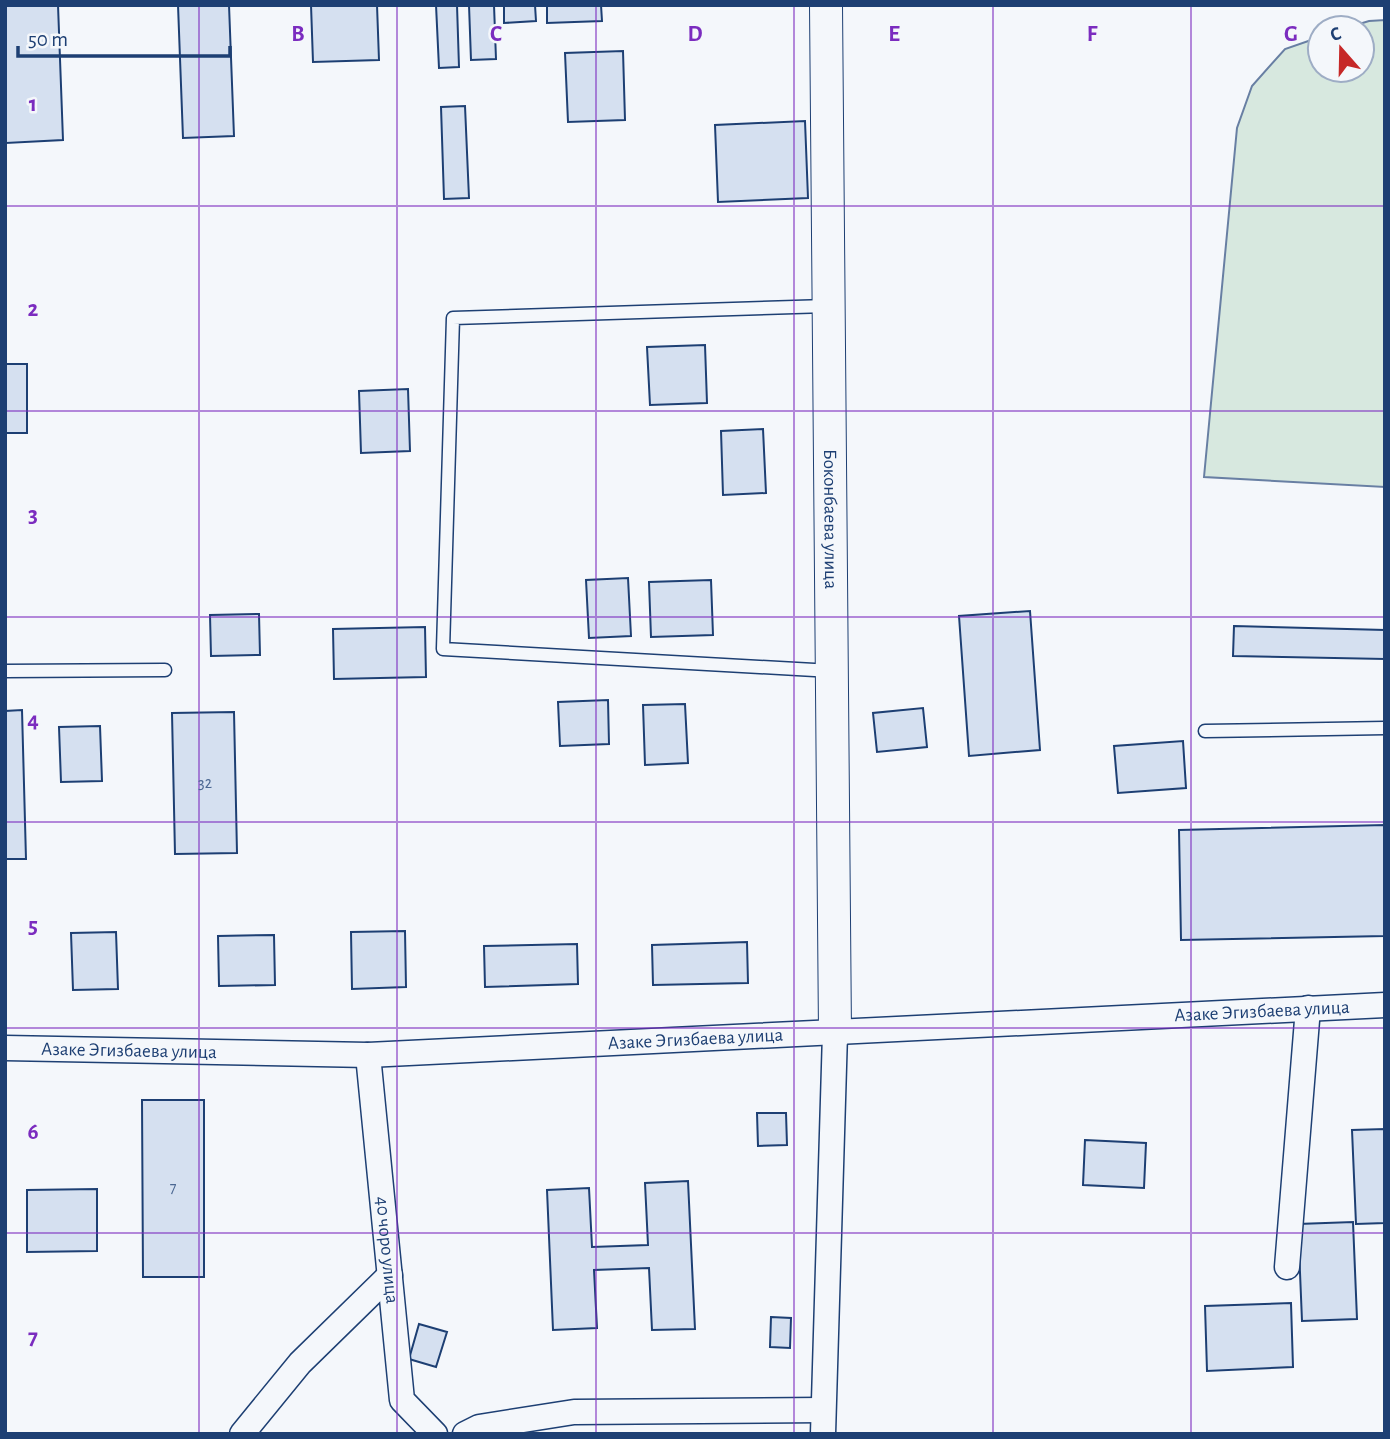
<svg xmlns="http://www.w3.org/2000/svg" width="1390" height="1439" font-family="'Alegreya Sans',sans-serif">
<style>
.green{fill:#d7e8df;stroke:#687fa3;stroke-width:2}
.building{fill:#d5e0f0;stroke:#1d3f73;stroke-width:2}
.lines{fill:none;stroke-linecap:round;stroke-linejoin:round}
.service-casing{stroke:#1d3f73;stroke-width:15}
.minor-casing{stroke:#1d3f73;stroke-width:27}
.tertiary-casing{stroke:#1d3f73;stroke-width:34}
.service{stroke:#f4f7fb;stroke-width:12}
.minor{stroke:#f4f7fb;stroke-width:24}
.tertiary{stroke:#f4f7fb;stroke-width:32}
.grid{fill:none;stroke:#7b2cbf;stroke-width:2;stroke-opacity:0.55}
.labels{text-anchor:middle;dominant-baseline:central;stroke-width:5;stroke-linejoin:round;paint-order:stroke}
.number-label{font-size:16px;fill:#4b6792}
.street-label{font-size:19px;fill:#1d3f73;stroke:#f4f7fb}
.grid-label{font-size:23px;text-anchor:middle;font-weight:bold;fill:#7b2cbf;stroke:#f4f7fb;stroke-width:5;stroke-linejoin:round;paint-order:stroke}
</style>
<rect width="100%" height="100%" fill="#f4f7fb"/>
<path class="green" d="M1385,20V487L1204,477L1237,128L1252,86L1285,49L1320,37V70H1362V28H1346L1369,21Z"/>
<path class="building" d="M5,5H58L63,140L6,143Z
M178,5H229L234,136L183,138Z
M311,5H377L379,60L313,62Z
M436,5H457L459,67L439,68Z
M469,5H494L496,59L471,60Z
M504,5H535L536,21L504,23Z
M547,5H601L602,21L547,23Z
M623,51L625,120L568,122L565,53Z
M465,106L469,198L444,199L441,107Z
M805,121L808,198L718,202L715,125Z
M705,345L707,403L650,405L647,347Z
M5,364H27V433H5Z
M408,389L410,451L361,453L359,391Z
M763,429L766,493L723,495L721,431Z
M628,578L631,636L589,638L586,580Z
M711,580L713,635L651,637L649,582Z
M1030,611L1040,750L969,756L959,616Z
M259,614L260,655L211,656L210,615Z
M1234,626L1385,630V659L1233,656Z
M425,627L426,677L334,679L333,629Z
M608,700L609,744L560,746L558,702Z
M685,704L688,763L645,765L643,705Z
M923,708L927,747L877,752L873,713Z
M22,710L26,859H5V711Z
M234,712L237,853L175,854L172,713Z
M100,726L102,781L61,782L59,727Z
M1183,741L1186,788L1118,793L1114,746Z
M1385,825V936L1181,940L1179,830Z
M405,931L406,987L352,989L351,932Z
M116,932L118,989L73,990L71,933Z
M274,935L275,985L219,986L218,936Z
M747,942L748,983L653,985L652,945Z
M577,944L578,984L485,987L484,946Z
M142,1100H204V1277H143Z
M757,1113H786L787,1145L758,1146Z
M1385,1129V1223L1356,1224L1352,1130Z
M1085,1140L1146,1143L1144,1188L1083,1185Z
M688,1181L695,1329L652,1330L649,1268L594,1270L597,1328L553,1330L547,1190L589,1188L592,1247L648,1245L645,1183Z
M97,1189V1251L27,1252V1190Z
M1353,1222L1357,1319L1302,1321L1298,1224Z
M1291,1303L1293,1367L1207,1371L1205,1306Z
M771,1317L791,1318L790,1348L770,1347Z
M419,1324L447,1332L436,1367L409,1359Z"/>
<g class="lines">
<defs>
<path id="service" d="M827,306L453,318L443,649L832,671
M5,671L165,670
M1205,731L1385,728"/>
<g id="minor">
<path id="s1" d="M5,1048L368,1055L1385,1005"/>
<path id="s2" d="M368,1055L402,1400L435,1434"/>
<path d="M1287,1267L1308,1008"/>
<path d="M242,1434L300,1363L390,1275"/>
<path d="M465,1434L479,1427L574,1412L823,1410"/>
<path d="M823,1434L835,1033"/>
</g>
<g id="tertiary">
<path id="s3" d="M826,5L835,1033"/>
</g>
</defs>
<use href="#service" class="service-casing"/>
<use href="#minor" class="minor-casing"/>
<use href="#tertiary" class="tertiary-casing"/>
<use href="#service" class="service"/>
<use href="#minor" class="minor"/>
<use href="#tertiary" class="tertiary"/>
</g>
<path class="grid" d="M199,5V1434M397,5V1434M596,5V1434M794,5V1434M993,5V1434M1191,5V1434M5,206H1385M5,411H1385M5,617H1385M5,822H1385M5,1028H1385M5,1233H1385"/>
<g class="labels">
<g class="number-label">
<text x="205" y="783">32</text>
<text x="173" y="1188">7</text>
</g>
<g class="street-label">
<text stroke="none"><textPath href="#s3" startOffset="514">Боконбаева улица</textPath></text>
<text stroke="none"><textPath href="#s1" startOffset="1258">Азаке Эгизбаева улица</textPath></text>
<text stroke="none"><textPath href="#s1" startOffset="691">Азаке Эгизбаева улица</textPath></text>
<text stroke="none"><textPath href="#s1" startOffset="124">Азаке Эгизбаева улица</textPath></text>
<text stroke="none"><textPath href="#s2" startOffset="196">40 чоро улица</textPath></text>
</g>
</g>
<g class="grid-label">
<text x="298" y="41">B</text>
<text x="496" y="41">C</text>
<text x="695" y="41">D</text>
<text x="894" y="41">E</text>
<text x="1092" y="41">F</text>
<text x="1291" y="41">G</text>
<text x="33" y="111">1</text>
<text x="33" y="316">2</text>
<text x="33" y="522">3</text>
<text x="33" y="727">4</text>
<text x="33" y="933">5</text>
<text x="33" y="1139">6</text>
<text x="33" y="1344">7</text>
</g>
<rect width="1390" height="1439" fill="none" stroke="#1d3f73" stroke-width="14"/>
<g transform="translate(1341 49) rotate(340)"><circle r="33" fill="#f4f7fb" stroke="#9eadc5" stroke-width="2"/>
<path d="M0-5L12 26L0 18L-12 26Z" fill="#c62828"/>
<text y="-10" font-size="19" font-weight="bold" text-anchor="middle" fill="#1d3f73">С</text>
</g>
<path d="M18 46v10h212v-10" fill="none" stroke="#1d3f73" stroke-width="3.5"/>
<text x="28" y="46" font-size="21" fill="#1d3f73" stroke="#f4f7fb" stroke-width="5" paint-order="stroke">50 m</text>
</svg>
